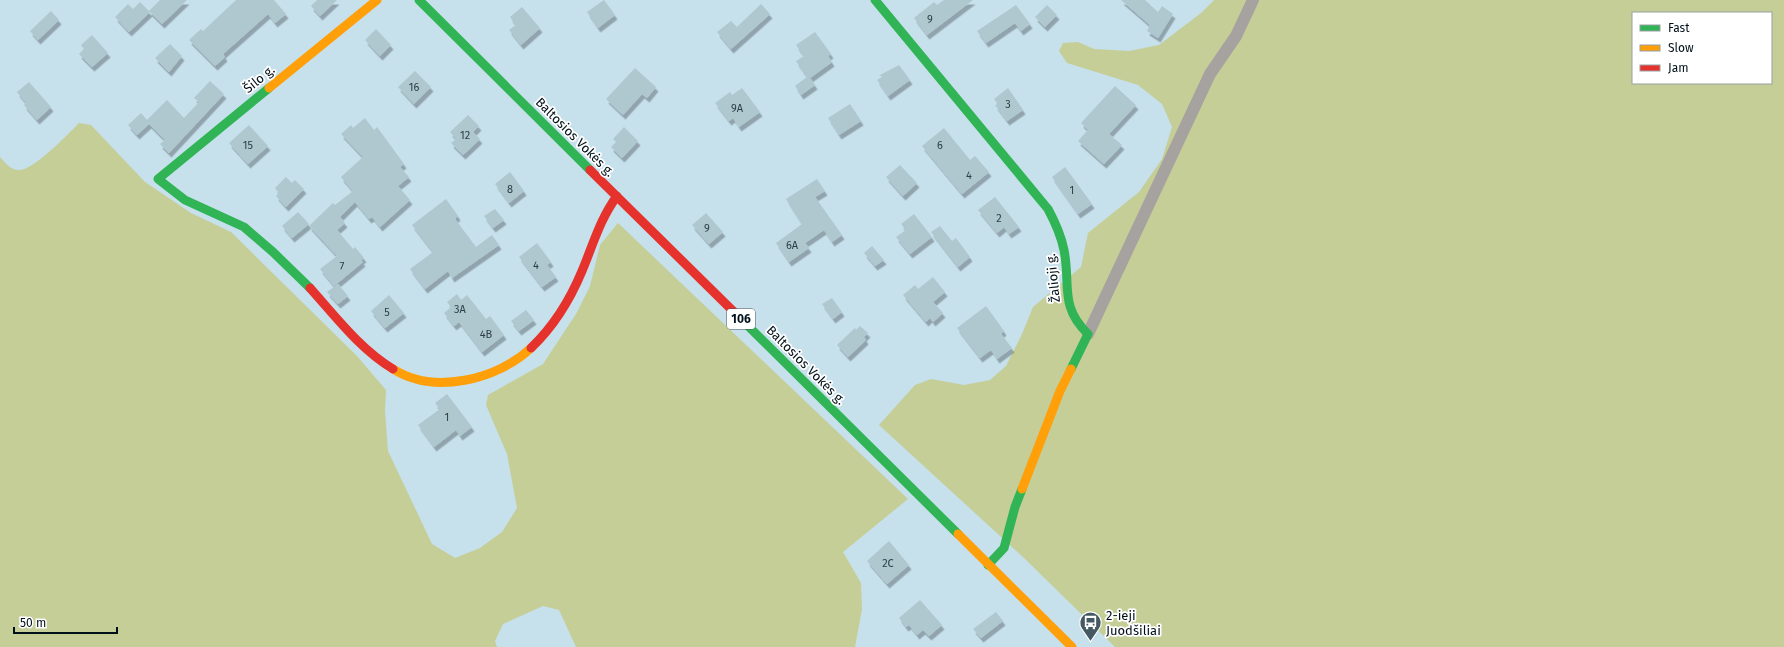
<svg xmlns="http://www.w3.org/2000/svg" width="1784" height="647" font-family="'Fira Sans',sans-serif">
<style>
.green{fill:#c5ce97;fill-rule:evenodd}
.building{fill:#afc8cf;filter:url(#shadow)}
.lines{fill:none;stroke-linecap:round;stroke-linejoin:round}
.street{stroke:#a5a2a0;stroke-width:12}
.fast{stroke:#30b455;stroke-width:9}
.slow{stroke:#ff9f0a;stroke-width:9}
.jam{stroke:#e5322d;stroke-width:9}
.labels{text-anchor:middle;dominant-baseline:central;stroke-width:3.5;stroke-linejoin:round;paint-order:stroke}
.number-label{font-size:11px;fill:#2d3f48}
.shield{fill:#fff;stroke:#4c585e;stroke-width:1}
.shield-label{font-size:12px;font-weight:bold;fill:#001019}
.street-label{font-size:13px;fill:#001019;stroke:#fff}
.poi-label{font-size:13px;fill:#001019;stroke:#fff;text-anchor:start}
</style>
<defs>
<filter id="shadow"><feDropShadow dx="2.5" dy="4.5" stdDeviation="0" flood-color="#0004"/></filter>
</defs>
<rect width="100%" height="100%" fill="#c6e0ec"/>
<path class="green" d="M1214,0H1784V647H1115L1024,558L879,425L915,385L931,379L964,385L990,380L1006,366L1022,334L1033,307L1081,267L1088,233L1139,192L1162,159L1172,127L1162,104L1138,85L1067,63L1059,51L1063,43L1078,42L1094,49L1129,51L1159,45L1201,13ZM1633,13H1771V83H1633Z
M79,123L91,125L145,182L191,213L231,232L357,356L386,390L385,411L388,451L432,544L455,558L480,548L502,532L517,508L507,454L486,405L488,395L543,364L576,314L590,286L600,245L618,223L908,499L843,552L861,583L862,609L855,647H576L559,610L543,606L503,624L495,641L497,647H0V157C5,163 11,170 19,170C33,171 68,134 79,123Z"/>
<path class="building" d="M160,0H187L162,24L150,12L129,32L115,17L128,4L133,9L140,2L149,11Z
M236,0H274L286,14L275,23L268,14L223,54L225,57L215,66L189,40L201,29L203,31Z
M317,0H337L320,16L311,6Z
M604,0L615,15L598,28L587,12Z
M944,0H973L927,35L914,18L934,2L937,5Z
M1121,0H1145L1158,12L1162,6L1173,14L1158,38L1147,31L1150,25Z
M761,4L770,14L731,49L717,32L731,21L737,27Z
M1016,5L1030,24L1021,31L1015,23L986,43L977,31Z
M1047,5L1057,15L1045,27L1035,17Z
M522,7L540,28L521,45L509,30L516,25L510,17Z
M51,11L59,20L38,40L30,31Z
M376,29L391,45L380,56L365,40Z
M815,32L831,54L828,56L832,62L810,78L815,85L801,95L795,86L807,77L796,61L804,56L796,45Z
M92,35L108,53L92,67L79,54L84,49L81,45Z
M170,44L182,56L169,72L155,58Z
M899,65L910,80L888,96L877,80L882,77L880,75Z
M635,68L656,87L647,98L642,94L623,115L606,99Z
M415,71L431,87L414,104L398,87Z
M210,81L224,94L169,153L160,144L165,140L149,124L137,135L128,125L141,113L147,120L167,100L184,118L199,102L194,98Z
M29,82L51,107L37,120L24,105L26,103L17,92Z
M1115,86L1136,105L1109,134L1122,145L1104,164L1078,141L1088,130L1081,123Z
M742,88L760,112L739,127L733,118L729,121L715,103L730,92L732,95Z
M1008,88L1023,110L1007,121L995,105L998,104L994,99Z
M850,104L861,121L839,135L828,118Z
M468,115L479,126L473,132L480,139L463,155L451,143L456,139L450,132Z
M365,118L374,130L377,127L404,164L400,167L409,177L398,186L410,200L380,227L372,217L369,219L355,202L340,217L345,223L337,230L353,249L355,247L364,258L361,260L363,262L334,286L320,269L337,256L309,226L333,203L335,205L353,191L341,177L363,157L341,134L351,125L353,128Z
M249,125L268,146L248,164L229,143Z
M624,127L638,141L622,158L611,147L616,142L613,139Z
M944,128L970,160L975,156L989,172L962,194L922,146Z
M900,165L917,183L903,196L886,177Z
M1065,167L1092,204L1078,214L1052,177Z
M510,172L524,191L509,203L495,184Z
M286,177L292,183L295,180L304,189L286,207L276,196L279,193L275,188Z
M817,179L825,191L815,197L842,235L832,242L824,230L805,243L809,248L789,262L776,243L802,224L786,199Z
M995,197L1019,227L1009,234L1004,227L997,233L978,210Z
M446,199L458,216L455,219L476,247L492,235L499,245L452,278L448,271L425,289L410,269L433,252L412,225Z
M495,209L504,220L493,228L484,216Z
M298,212L309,224L292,238L282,226Z
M706,213L723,232L709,244L692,225Z
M914,214L932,237L910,254L896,237L906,230L901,224Z
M940,226L952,241L956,238L970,257L958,267L931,232Z
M537,243L551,262L547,265L556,277L542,287L519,257Z
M872,246L884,260L875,266L864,253Z
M933,277L945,292L933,302L943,313L933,322L930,318L926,322L903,295L915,285L918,289Z
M338,284L348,296L338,304L327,292Z
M457,294L461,300L467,295L486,319L490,316L504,335L482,352L459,322L454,326L444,313L451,307L447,302Z
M389,295L404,313L385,328L371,311Z
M832,298L842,312L833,319L822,304Z
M986,306L1004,331L1001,334L1012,348L997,359L991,350L980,358L957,328Z
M526,310L534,320L519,331L511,321Z
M860,326L868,333L864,337L866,340L848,357L837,345L855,328L856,330Z
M447,394L472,427L460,436L456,430L434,447L418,425L440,409L435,403Z
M889,541L909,565L887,584L867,561Z
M920,600L942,625L929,636L923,630L917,635L909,625L906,627L899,618Z
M996,612L1003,621L981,638L973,629Z"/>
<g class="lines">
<path class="street" d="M1088,334L1210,74L1236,36L1253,0"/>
<path class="fast" d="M419,0L590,170
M875,0L1048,209C1055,222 1061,235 1064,250C1071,285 1059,306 1088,334L1071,369
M269,88L158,179L185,200L244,227L273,252L310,288
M736,314L958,534
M988,565L1004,548L1015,507L1022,489"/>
<path class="slow" d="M269,88L377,0
M393,369C434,395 497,380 531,348
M1022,489L1060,391L1071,369
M958,534L1072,647"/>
<path class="jam" d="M590,170L736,314
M310,288C336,317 360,349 393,369
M531,348C553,327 570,300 582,271C593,245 600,219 617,196"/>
</g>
<defs>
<symbol id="bus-pin" viewBox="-11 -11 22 30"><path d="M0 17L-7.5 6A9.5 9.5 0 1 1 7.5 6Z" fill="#455963" stroke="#fff"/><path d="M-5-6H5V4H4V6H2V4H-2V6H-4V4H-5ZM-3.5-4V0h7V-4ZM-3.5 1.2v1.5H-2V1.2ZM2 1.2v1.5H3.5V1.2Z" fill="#fff"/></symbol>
</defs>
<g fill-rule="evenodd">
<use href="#bus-pin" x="1078" y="610" width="25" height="34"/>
</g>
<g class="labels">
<g class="number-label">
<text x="930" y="19">9</text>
<text x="414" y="87">16</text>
<text x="1008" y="104">3</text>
<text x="737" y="108">9A</text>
<text x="465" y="135">12</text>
<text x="248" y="145">15</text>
<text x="940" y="145">6</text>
<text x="969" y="175">4</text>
<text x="510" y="189">8</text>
<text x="1072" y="190">1</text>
<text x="999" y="218">2</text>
<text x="707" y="228">9</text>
<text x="792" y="245">6A</text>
<text x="536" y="265">4</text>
<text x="342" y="266">7</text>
<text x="460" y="309">3A</text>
<text x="387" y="312">5</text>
<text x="486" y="334">4B</text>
<text x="447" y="417">1</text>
<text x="888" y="563">2C</text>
</g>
<rect class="shield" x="727" y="309" width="28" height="20" rx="3"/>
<g class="shield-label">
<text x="741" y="319">106</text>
</g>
<g class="street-label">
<text transform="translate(259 79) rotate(-39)">Šilo g.</text>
<text transform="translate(575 137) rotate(45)">Baltosios Vokės g.</text>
<text transform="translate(1053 278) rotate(-96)">Žalioji g.</text>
<text transform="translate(806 365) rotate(45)">Baltosios Vokės g.</text>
</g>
<g class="poi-label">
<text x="1106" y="615">2-ieji<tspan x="1106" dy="15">Juodšiliai</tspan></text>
</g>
</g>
<rect x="1632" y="12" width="140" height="72" fill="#ffffff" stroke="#999fa3"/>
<rect x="1640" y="25" width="20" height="6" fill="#30b455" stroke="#999fa3"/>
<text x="1668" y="32" font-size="12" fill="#001019">Fast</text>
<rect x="1640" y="45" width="20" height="6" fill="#ff9f0a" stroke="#999fa3"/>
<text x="1668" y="52" font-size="12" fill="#001019">Slow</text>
<rect x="1640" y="65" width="20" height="6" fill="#e5322d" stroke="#999fa3"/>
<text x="1668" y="72" font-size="12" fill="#001019">Jam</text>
<path d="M14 627v6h103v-6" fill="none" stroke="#001019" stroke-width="2"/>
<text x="20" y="627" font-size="12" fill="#001019" stroke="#ffffff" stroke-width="3" paint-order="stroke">50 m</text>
</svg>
